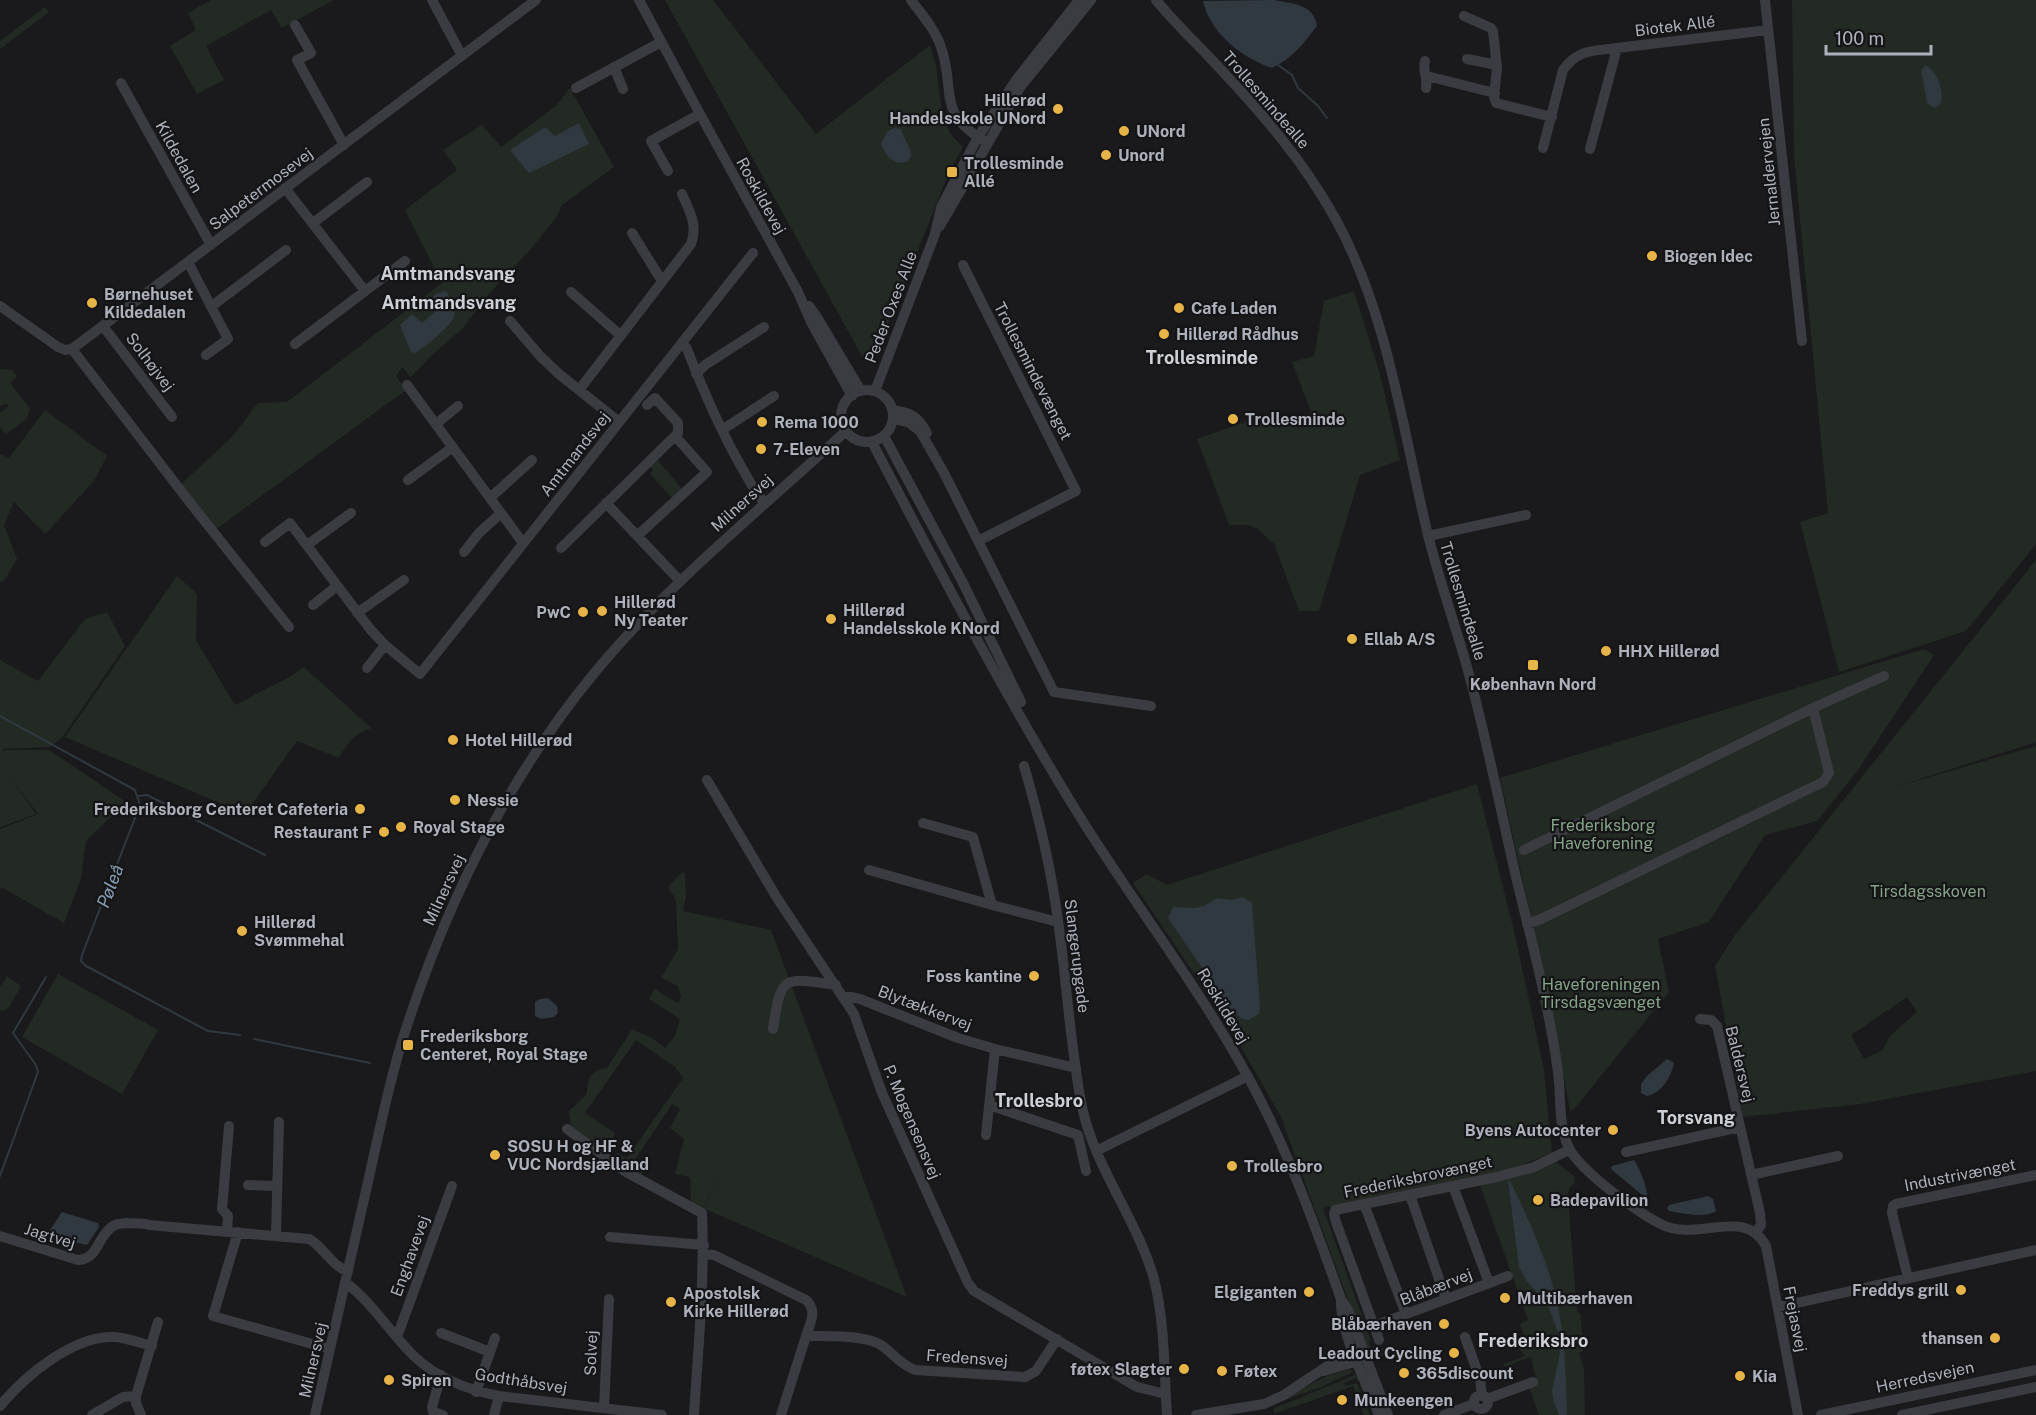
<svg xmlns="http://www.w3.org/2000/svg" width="2036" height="1415" font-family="'Public Sans',sans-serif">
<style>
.green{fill:#222a23;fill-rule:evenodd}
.water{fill:#303840}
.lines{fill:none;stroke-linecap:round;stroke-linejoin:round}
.stream{stroke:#303840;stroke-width:2}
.minor{stroke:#3b3c41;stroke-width:10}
.poi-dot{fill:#e7b547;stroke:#151517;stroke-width:2}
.labels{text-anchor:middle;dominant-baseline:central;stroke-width:4.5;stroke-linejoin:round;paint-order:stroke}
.street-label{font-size:16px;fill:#adb1bb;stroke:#151517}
.poi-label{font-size:16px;font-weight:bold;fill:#adb1bb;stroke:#151517;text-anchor:start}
.park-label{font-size:16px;fill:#86a488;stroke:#151517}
.neighbourhood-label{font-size:18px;font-weight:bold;fill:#ced0d7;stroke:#151517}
.water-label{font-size:18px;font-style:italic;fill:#879db3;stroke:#151517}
</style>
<rect width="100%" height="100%" fill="#1a1a1c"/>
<path class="green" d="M211,0H334L282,28L271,10L206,46L224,80L197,94L170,46L196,30L188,13Z
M665,0H713L816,134L930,45L936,66L943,120L952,136L963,147L948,175L890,320L863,358Z
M1792,0H2036V544L1966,631L1839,672L1800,522L1828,513L1794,156Z
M45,7L49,12L0,49V41Z
M570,88L614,167L562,205L557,216L530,250L487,296L462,329L433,354L411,377L402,367L396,376L406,390L215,530L180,485L231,438L258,403L287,402L442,283L405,210L457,170L443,150L482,125L501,147L557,105Z
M1354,291L1380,374L1400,460L1360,475L1319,611H1299L1274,544L1258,529L1247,525H1229L1197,439L1264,415L1291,420L1311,412L1292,362L1314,356L1324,301Z
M0,369L12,370L17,376L10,383L30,408L27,419L6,434L0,427V413L9,406L7,404L0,406Z
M45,410L107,456L94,481L45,534L14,502L4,525L17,559L4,581L0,582V454L9,458Z
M656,458L683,490L673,499L650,474L653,470L649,465Z
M2036,560V742L1895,787L2036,746V1071L1860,1104L1743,1117L1715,966L1735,935ZM1907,997L1917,1012L1890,1036L1883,1050L1864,1059L1851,1035Z
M177,576L197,594L196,640L235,705L288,678L304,667L371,728C352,736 349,741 339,758L297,741L245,814L65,737Z
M107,612L125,646L62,738L49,747L3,749V752L4,750H49L126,802L86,841L81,879L64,923L3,888L0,889V829L38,814L9,776L36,814L0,827V660L38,681L85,619Z
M1924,649L1934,655L1858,770L1817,821L1765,835L1709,922L1658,939L1669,992L1574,1109L1570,1111L1553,1017L1500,778Z
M1477,784L1515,935L1544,1070L1552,1153L1500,1173L1323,1208L1371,1341L1369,1342L1371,1348L1374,1347L1375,1351L1392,1345L1395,1351L1370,1360L1281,1117L1226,1021L1133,883L1147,874L1167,885Z
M682,872L685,874L686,895L683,911L771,930L907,1297L703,1208L721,1174L703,1207L691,1202L690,1177L675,1174L684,1139L670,1128L680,1109L672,1104L632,1164L642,1172V1177L614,1158L617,1153L627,1158L683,1078L675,1067L636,1040L585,1113L615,1133L608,1150L571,1128L569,1111L587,1094C588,1077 589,1071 607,1068L632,1029L652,1038L665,1048L675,1036L680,1019L649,999L654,989L678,1003L681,997L678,986L661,978L678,949L676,900L668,887Z
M58,974L158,1030L122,1094L22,1037Z
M7,976L21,986L8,1009L2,1011L0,1009V987Z
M1557,1162L1562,1167L1574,1176L1575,1183L1569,1188L1568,1197L1577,1311L1581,1315L1583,1352H1579L1584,1369L1585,1415H1539L1529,1387L1537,1383L1531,1357L1504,1367V1364L1525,1356L1517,1345L1501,1349L1498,1345L1500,1344L1502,1346L1521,1339L1524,1336L1520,1324L1528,1320L1480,1185L1537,1170Z
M1350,1369L1353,1372L1321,1387L1279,1402L1322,1378Z
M1355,1375L1360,1377L1364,1391H1362L1359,1381H1357L1356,1378L1344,1383L1345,1386L1357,1383L1370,1415H1364L1353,1386L1274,1414L1273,1409Z"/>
<path class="water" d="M1275,0C1291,4 1314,3 1317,26C1304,43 1292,59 1272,68C1242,58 1210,33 1203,1Z
M1926,65C1938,72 1945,92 1940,105L1934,108L1927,103L1921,70Z
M579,123L589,144L529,173L510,150L545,127L555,136Z
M894,128L901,129C903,139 911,146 911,157L907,162C892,165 887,157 881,144L887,132Z
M445,291C451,296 456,310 454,317C451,326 424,348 415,353L411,352L400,325L412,314L422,323L436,311L433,298L436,294Z
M1243,897L1252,903L1260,1007L1259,1014L1248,1020L1242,1019L1229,1008L1168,918L1173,907L1196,908L1204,906L1217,898L1232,900Z
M548,998L557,1006L558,1013L554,1017L541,1019L535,1016V1002L540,999Z
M1667,1059L1674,1063C1671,1077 1662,1093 1647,1096L1641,1093V1084L1647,1076Z
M1634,1160C1641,1170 1646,1186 1648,1198L1647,1199L1611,1169L1612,1166Z
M1508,1181H1510C1526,1214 1542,1248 1552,1283C1565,1324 1566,1372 1567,1415H1559L1554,1403L1552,1391L1560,1353L1558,1332L1548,1305L1526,1280L1519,1267Z
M1708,1196L1713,1199L1716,1211C1704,1219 1682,1213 1669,1211L1667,1208L1669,1205Z
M62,1212L98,1223L99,1227L87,1245L46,1236Z"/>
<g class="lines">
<path class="stream" d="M1278,65L1292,75L1298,88L1318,106L1327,118
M0,716L135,790L140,805L82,955L81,961L86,966L208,1031L240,1035
M139,796L147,795L265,855
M254,1039L370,1063
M0,1176L38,1072L36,1065L13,1033L46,977"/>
<path class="minor" d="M432,0L462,56
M639,0L700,114L798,292L811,322L852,396
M911,0C922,15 935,29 941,47C956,90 936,112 983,140
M1156,0C1173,21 1193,40 1212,60C1259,110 1301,157 1335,218C1388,314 1402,426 1427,531C1438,577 1454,621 1467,667C1486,736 1500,807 1516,877C1531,939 1548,1002 1557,1065C1562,1092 1557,1121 1568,1146C1577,1169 1648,1222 1671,1228C1705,1237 1746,1209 1766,1246L1798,1415
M1765,0L1802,341
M1464,16L1491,28L1493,31L1497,68L1494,97L1496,103L1552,117
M295,25L311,53L297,60L344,145
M1467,59L1497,65
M1425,61C1422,71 1428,78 1426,88
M614,67L623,89
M1427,76L1495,93
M121,83L211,245
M576,88L661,42
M1543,148L1563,70C1578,49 1593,51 1617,48
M1590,149L1617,48L1768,30
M668,171L651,141L700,114
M285,188L365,291
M313,223L367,182
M940,226L1021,86L1091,0
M632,233L662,281
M188,262L228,339L206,355
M963,265L1076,491L978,541
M571,292L620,335
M0,306L58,347L65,350L72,349L536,0
M212,306L286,250
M809,306L817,317L861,391
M510,321L540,356L559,374L619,422
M103,326L172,417
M682,342L687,349C703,390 720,430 742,468C749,480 755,493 765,503
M295,344L405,261
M72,349L195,509L289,627
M696,374L705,365L764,327
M407,385L523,543
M841 416a26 26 0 1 1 52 0a26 26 0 1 1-52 0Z
M579,390L691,244C698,225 690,212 682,194
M875,391L935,234L941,207L978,137L1016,80L1079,0
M647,405L655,398L678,423V433L675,436
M893,410C911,413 918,416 927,433
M893,419L908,422L920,431L944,473L1054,692L1151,706
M436,424L458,406
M722,430L774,396
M884,436L962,581L1021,702
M872,442C937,567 1003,692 1077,812C1132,901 1197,984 1248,1077C1287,1147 1314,1223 1341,1299L1348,1310L1388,1415
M408,480L453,447
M490,498L532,460
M606,503L680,581
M1428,536L1526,515
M265,542L290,523L370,629L385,645L420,674L753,253
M307,545L351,513
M561,548L675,436L707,472L637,536
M464,552L479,533L501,513
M313,605L337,586
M357,613L404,580
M367,668L385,645
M1024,766C1039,817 1051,868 1058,921C1067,983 1070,1046 1082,1107C1095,1168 1137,1219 1154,1279C1165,1322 1164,1371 1167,1415
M707,780L777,898L854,1014L882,1093L968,1283L974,1291L1137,1387L1165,1394
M923,823L973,837L992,905
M1524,850L1813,708L1884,676
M869,870L992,905L1058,922
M1527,924L1541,919L1823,782L1829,773L1813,708
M844,997H852L860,999L958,1038L995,1049L1076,1068
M1700,1019L1711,1020L1717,1026L1760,1213L1761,1225L1756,1232
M773,1029C781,973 784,978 836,985
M989,1105L1078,1135L1086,1171
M567,1129L626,1172L702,1213C705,1281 698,1348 694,1415
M986,1135L995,1049
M1096,1151L1248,1076
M1626,1152L1740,1127
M1751,1175L1838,1156
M248,1185L277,1186
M1453,1186L1489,1283
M1410,1195L1446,1299
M1364,1204L1406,1314
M149,1225L309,1239C324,1247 332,1267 348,1271
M227,1231L228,1216L222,1209L229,1126
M238,1232L213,1316L330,1349
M276,1235L279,1122
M0,1236L78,1260C99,1259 97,1236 113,1226C121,1221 137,1224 146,1224
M610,1237L704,1245
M704,1254L714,1255L806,1300C818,1311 810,1323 806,1336
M1908,1278L1892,1213L1893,1206L1896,1204L2036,1175
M345,1282C373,1303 391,1334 415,1357C438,1379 469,1390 499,1396L662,1415
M1341,1299C1339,1331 1367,1384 1379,1415
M1778,1307L2036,1250
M1374,1326L1508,1276
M441,1333L490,1352
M397,1337L452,1186
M1465,1337L1480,1379L1482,1396
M1379,1340L1336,1222L1334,1214L1335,1210L1497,1177L1534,1167L1569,1150
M1324,1371L1358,1361L1362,1356
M441,1375L432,1407L433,1412L443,1415
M476,1392L495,1338
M1474 1402a7 7 0 1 1 14 0a7 7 0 1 1-14 0Z
M1487,1399L1533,1382
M0,1406C25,1376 73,1335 115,1337C127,1338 140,1343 152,1346
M604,1408L609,1299
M92,1415L123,1397L136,1396
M141,1415L136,1403V1396L158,1322
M315,1415C332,1342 348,1268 365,1195C377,1143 387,1089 403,1038C445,906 507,778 596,671C670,582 760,510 846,431
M494,1415L499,1396
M781,1415L806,1336C825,1336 866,1335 881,1345C894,1354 898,1363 915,1370L1025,1377L1036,1371L1057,1339
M1196,1415L1264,1404L1284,1395L1335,1361L1354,1351L1364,1353
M1444,1415L1474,1404
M1821,1415L2036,1370
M1902,1415L2036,1387"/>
</g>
<g class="poi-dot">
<circle cx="1058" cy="109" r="6"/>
<circle cx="1124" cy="131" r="6"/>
<circle cx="1106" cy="155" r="6"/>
<rect x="946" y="166" width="12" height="12" rx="3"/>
<circle cx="1652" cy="256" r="6"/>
<circle cx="92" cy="303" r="6"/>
<circle cx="1179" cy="308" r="6"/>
<circle cx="1164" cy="334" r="6"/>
<circle cx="1233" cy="419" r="6"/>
<circle cx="762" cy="422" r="6"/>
<circle cx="761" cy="449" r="6"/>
<circle cx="602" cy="611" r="6"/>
<circle cx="583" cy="612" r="6"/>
<circle cx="831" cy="619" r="6"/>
<circle cx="1352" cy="639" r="6"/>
<circle cx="1606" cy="651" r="6"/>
<rect x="1527" y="659" width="12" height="12" rx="3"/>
<circle cx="453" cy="740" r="6"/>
<circle cx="455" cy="800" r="6"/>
<circle cx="360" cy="809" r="6"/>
<circle cx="401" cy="827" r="6"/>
<circle cx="384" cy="832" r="6"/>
<circle cx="242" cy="931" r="6"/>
<circle cx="1034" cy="976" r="6"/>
<rect x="402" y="1039" width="12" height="12" rx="3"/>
<circle cx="1613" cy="1130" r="6"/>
<circle cx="495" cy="1155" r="6"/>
<circle cx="1232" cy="1166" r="6"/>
<circle cx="1538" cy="1200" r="6"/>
<circle cx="1961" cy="1290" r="6"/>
<circle cx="1309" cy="1292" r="6"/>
<circle cx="1505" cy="1298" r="6"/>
<circle cx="671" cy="1302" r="6"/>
<circle cx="1444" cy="1324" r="6"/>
<circle cx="1995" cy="1338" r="6"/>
<circle cx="1454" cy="1353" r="6"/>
<circle cx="1184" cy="1369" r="6"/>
<circle cx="1222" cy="1371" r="6"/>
<circle cx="1404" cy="1373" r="6"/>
<circle cx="1740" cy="1376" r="6"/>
<circle cx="389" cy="1380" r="6"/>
<circle cx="1342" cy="1400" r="6"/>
</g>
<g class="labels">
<g class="street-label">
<text transform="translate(1675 26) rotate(-7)">Biotek Allé</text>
<text transform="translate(1266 100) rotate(49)">Trollesmindealle</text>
<text transform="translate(179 157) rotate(61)">Kildedalen</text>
<text transform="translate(1769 172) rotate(-96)">Jernaldervejen</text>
<text transform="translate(261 189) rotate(-37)">Salpetermosevej</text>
<text transform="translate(761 196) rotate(61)">Roskildevej</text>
<text transform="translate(891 307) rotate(-69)">Peder Oxes Alle</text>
<text transform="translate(150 362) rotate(53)">Solhøjvej</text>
<text transform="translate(1033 371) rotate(63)">Trollesmindevænget</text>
<text transform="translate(575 454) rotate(-52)">Amtmandsvej</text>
<text transform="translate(742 503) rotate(-42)">Milnersvej</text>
<text transform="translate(1463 601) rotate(73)">Trollesmindealle</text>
<text transform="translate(444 890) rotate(-65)">Milnersvej</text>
<text transform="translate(1077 956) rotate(83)">Slangerupgade</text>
<text transform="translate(1223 1006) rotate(59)">Roskildevej</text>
<text transform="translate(925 1008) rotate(21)">Blytækkervej</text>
<text transform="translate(1740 1064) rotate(76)">Baldersvej</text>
<text transform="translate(912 1122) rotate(67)">P. Mogensensvej</text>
<text transform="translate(1960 1175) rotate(-11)">Industrivænget</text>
<text transform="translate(1418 1177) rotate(-12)">Frederiksbrovænget</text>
<text transform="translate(50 1236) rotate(17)">Jagtvej</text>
<text transform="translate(410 1256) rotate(-70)">Enghavevej</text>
<text transform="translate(1436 1287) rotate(-21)">Blåbærvej</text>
<text transform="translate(1795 1319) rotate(79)">Frejasvej</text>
<text transform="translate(591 1353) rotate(-88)">Solvej</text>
<text transform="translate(967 1358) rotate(4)">Fredensvej</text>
<text transform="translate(313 1360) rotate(-77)">Milnersvej</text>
<text transform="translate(1925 1377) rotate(-12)">Herredsvejen</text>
<text transform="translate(521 1381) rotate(9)">Godthåbsvej</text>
</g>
<g class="poi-label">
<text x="1046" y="100" text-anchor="end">Hillerød<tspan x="1046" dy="18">Handelsskole UNord</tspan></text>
<text x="1136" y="131">UNord</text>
<text x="1118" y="155">Unord</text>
<text x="964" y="163">Trollesminde<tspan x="964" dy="18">Allé</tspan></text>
<text x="1664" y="256">Biogen Idec</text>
<text x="104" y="294">Børnehuset<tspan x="104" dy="18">Kildedalen</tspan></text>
<text x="1191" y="308">Cafe Laden</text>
<text x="1176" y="334">Hillerød Rådhus</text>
<text x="1245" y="419">Trollesminde</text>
<text x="774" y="422">Rema 1000</text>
<text x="773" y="449">7-Eleven</text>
<text x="614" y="602">Hillerød<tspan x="614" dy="18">Ny Teater</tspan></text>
<text x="843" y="610">Hillerød<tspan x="843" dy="18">Handelsskole KNord</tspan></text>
<text x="571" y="612" text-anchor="end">PwC</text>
<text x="1364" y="639">Ellab A/S</text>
<text x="1618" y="651">HHX Hillerød</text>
<text x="1533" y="684" text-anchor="middle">København Nord</text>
<text x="465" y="740">Hotel Hillerød</text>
<text x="467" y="800">Nessie</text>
<text x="348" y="809" text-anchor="end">Frederiksborg Centeret Cafeteria</text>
<text x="413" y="827">Royal Stage</text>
<text x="372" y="832" text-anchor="end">Restaurant F</text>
<text x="254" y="922">Hillerød<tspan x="254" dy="18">Svømmehal</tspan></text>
<text x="1022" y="976" text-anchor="end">Foss kantine</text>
<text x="420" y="1036">Frederiksborg<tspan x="420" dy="18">Centeret, Royal Stage</tspan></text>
<text x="1601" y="1130" text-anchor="end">Byens Autocenter</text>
<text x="507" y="1146">SOSU H og HF &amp;<tspan x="507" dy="18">VUC Nordsjælland</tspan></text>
<text x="1244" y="1166">Trollesbro</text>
<text x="1550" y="1200">Badepavilion</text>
<text x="1949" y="1290" text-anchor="end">Freddys grill</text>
<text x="1297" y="1292" text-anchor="end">Elgiganten</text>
<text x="683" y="1293">Apostolsk<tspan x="683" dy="18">Kirke Hillerød</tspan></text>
<text x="1517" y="1298">Multibærhaven</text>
<text x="1432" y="1324" text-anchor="end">Blåbærhaven</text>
<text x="1983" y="1338" text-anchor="end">thansen</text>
<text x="1442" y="1353" text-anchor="end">Leadout Cycling</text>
<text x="1172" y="1369" text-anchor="end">føtex Slagter</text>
<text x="1234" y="1371">Føtex</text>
<text x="1416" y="1373">365discount</text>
<text x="1752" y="1376">Kia</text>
<text x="401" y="1380">Spiren</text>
<text x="1354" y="1400">Munkeengen</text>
</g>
<g class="park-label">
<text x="1603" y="825">Frederiksborg<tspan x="1603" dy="18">Haveforening</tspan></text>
<text x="1928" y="891">Tirsdagsskoven</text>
<text x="1601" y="984">Haveforeningen<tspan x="1601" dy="18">Tirsdagsvænget</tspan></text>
</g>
<g class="neighbourhood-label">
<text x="448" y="273">Amtmandsvang</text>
<text x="449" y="302">Amtmandsvang</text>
<text x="1202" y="357">Trollesminde</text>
<text x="1039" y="1100">Trollesbro</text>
<text x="1696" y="1117">Torsvang</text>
<text x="1533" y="1340">Frederiksbro</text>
</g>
<g class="water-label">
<text transform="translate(110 886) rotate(-69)">Pøleå</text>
</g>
</g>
<path d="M1826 45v9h105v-9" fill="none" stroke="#adb1bb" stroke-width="3"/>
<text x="1835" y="45" font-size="18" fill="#adb1bb" stroke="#151517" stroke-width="4.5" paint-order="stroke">100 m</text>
</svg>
